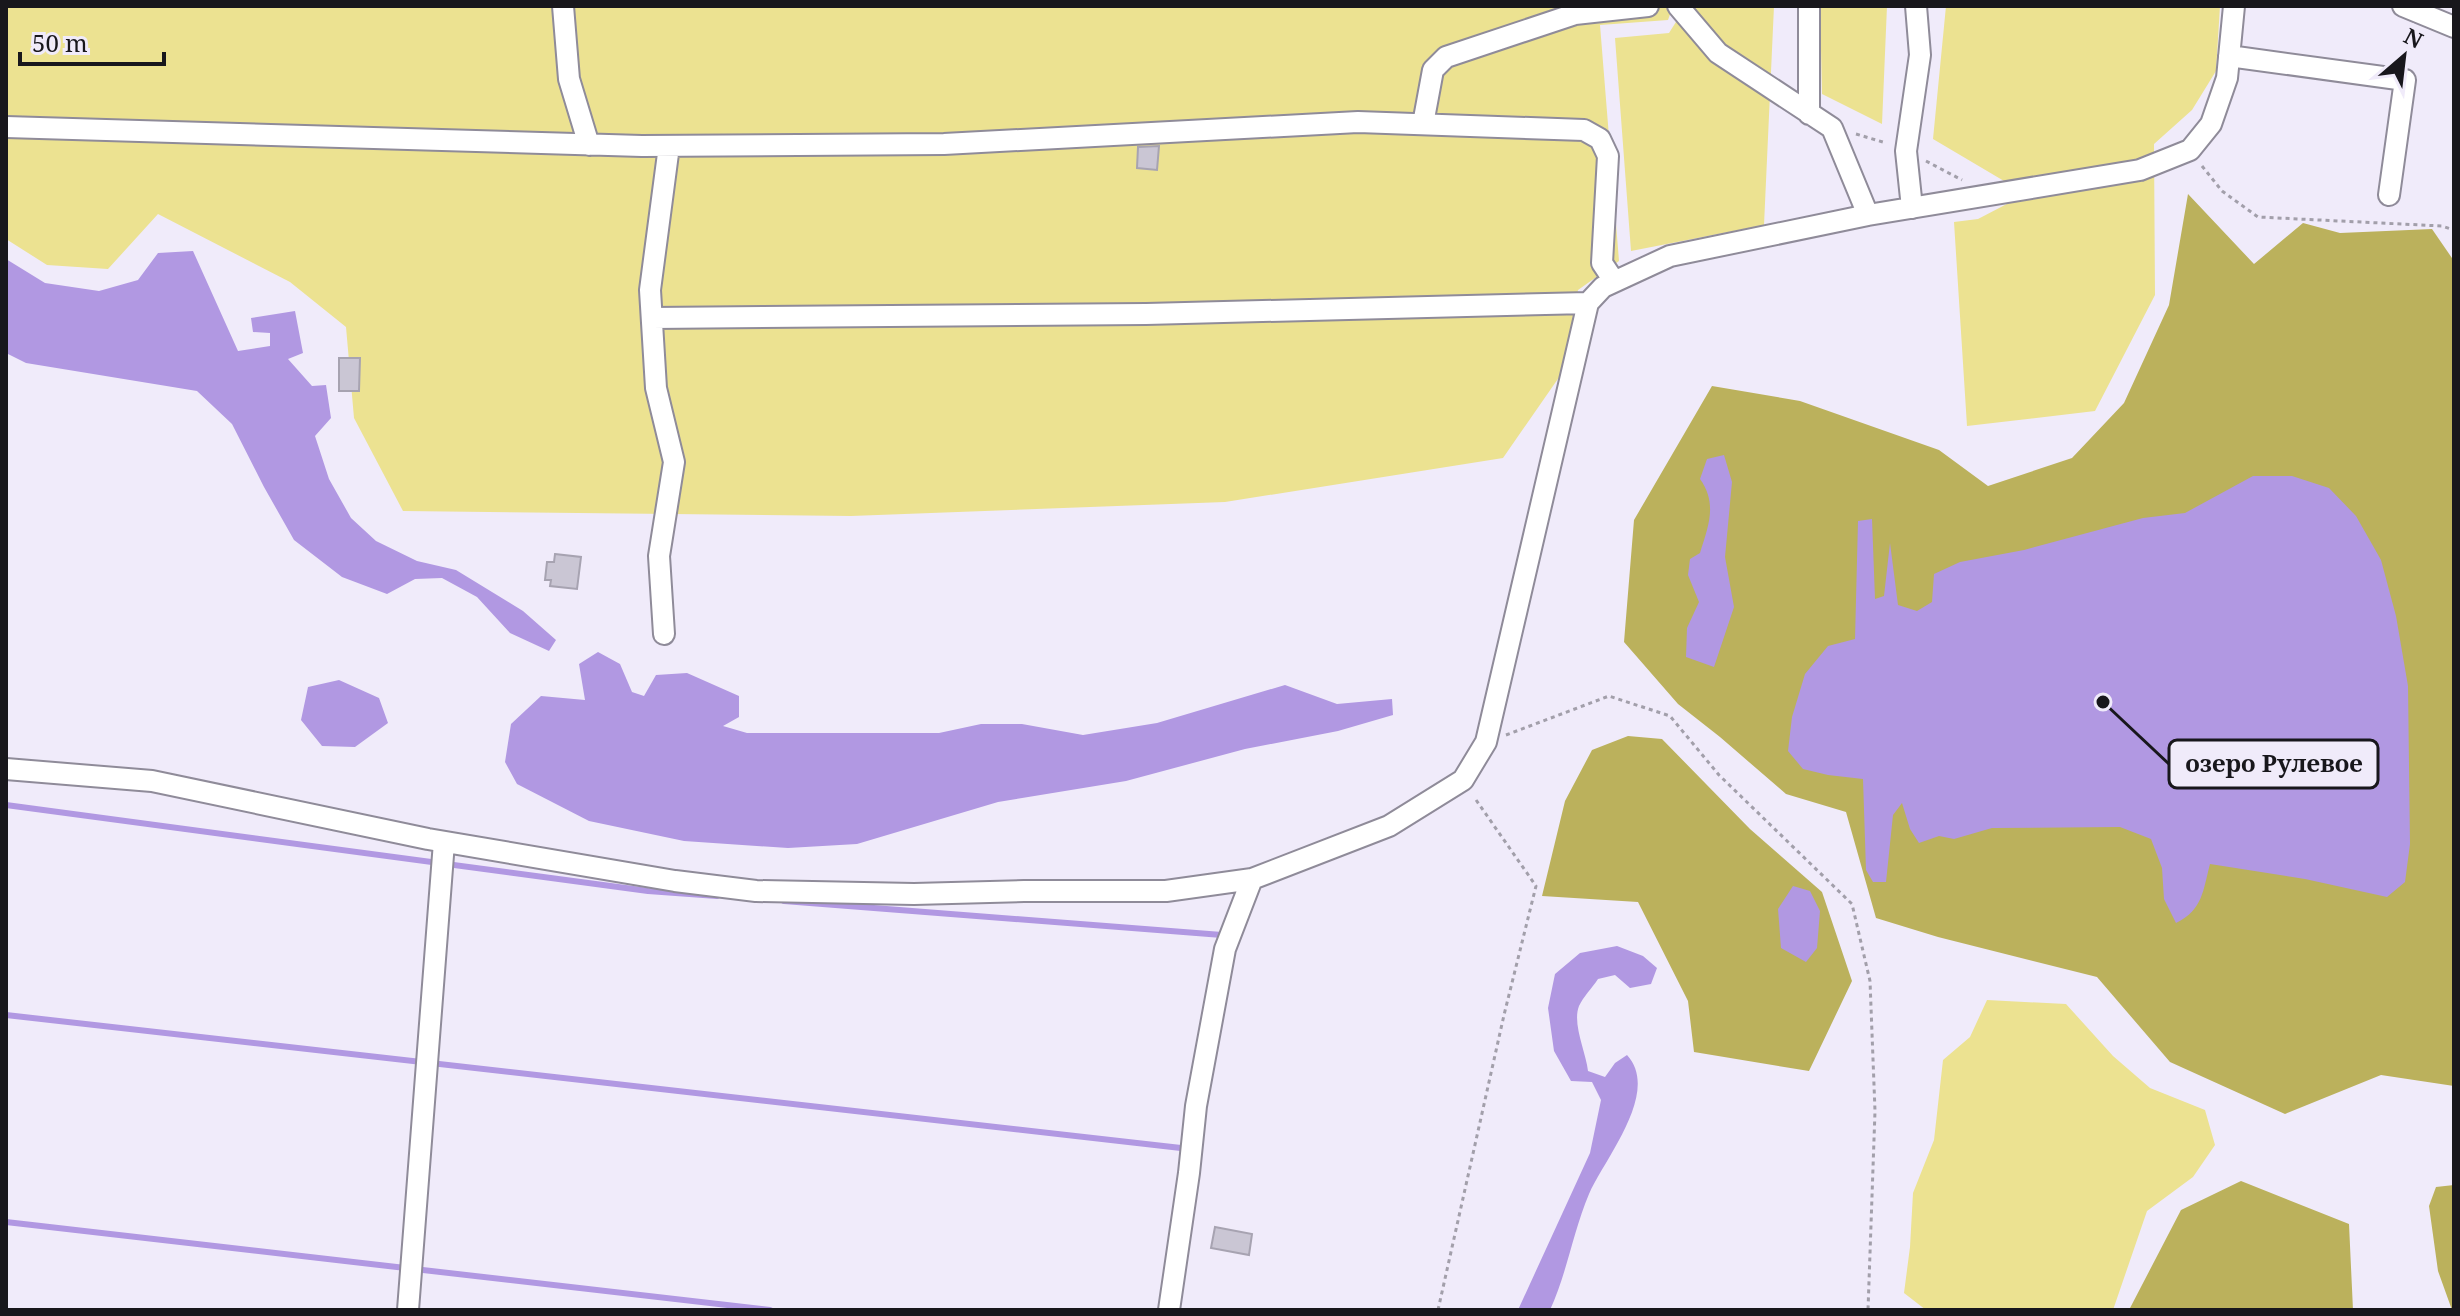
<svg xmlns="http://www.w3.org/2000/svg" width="2460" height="1316" font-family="'Noto Serif',serif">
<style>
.green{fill:#ece291}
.forest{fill:#bbb15c}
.water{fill:#b198e2}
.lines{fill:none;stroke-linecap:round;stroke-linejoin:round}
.stream{stroke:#b198e2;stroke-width:6}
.building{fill:#cac6d4;stroke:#a7a3b1;stroke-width:2}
.minor-casing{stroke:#8f8b99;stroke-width:24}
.path{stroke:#a29faa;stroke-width:3;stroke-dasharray:4 4;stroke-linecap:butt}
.minor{stroke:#fff;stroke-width:20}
.leader{fill:none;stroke:#18171c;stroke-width:3}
.callout-dot{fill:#18171c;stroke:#f0ebfa;stroke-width:3}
.callout{fill:#f0ebfa;stroke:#18171c;stroke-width:3}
.callout-label{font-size:24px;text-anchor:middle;font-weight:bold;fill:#18171c}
</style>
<rect width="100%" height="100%" fill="#f0ebfa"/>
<path class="green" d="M6,6H1673L1668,20L1600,25L1619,261L1578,290L1562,373L1503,458L1225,502L851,516L403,511L354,418L346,327L290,282L158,214L108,269L47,265L6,239Z
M1686,6H1774L1764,225L1631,251L1615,38L1669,33Z
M1820,6H1887L1882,124L1822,94Z
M1946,6H2220L2216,71L2192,110L2154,144L2155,295L2095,411L1967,426L1954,222L1978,219L2026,194L1933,139Z
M1987,1000L2066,1004L2113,1056L2150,1088L2205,1110L2215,1145L2193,1177L2147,1211L2113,1310H1926L1904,1293L1910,1247L1913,1193L1934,1140L1943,1060L1970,1037Z"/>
<path class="forest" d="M2188,194L2254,264L2303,223L2340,233L2432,229L2454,261V1086L2381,1075L2285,1114L2170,1062L2097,977L1938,937L1876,918L1846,812L1786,794L1720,737L1678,704L1624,642L1634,520L1712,386L1800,401L1939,450L1988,486L2072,458L2124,403L2169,305Z
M1628,736L1662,739L1750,829L1822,892L1852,981L1809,1071L1694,1052L1688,1001L1638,902L1542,896L1565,801L1592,750Z
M2241,1181L2349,1224L2353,1310H2129L2181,1210Z
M2454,1185V1310H2452L2438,1271L2429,1206L2436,1187Z"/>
<path class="water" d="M193,251L238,351L270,346V333L253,332L251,318L295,311L303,353L288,359L312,386L326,385L331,418L315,436L329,479L351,518L376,541L417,561L456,570L523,611L556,640L549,651L510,633L477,597L442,578L415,579L387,594L342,577L294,540L264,487L232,424L197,391L26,363L6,353V259L45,283L99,291L138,280L158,253Z
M1724,455L1732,482L1725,557L1734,607L1714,667L1686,657L1687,628L1699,602L1688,575L1690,559L1700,553C1708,527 1718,504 1700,479L1707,459Z
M2253,476H2292L2329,488L2356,516L2381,560L2396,616L2408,686L2410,844L2405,882L2387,897L2305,879L2210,864C2203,890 2203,910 2176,923L2164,899L2162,868L2151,839L2120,827L1992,828L1954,839L1939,836L1919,843L1910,829L1902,803L1893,815L1886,882H1873L1866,870L1863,779L1828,775L1803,769L1788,751L1792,717L1805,674L1828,646L1855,639L1858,521L1872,519L1875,599L1884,596L1890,543L1898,605L1917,611L1932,602L1934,574L1960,562L2024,550L2143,518L2185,513Z
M598,652L620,664L632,692L644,696L656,675L687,673L739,696V717L723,726L747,733H939L981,724H1022L1083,735L1157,723L1285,685L1337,704L1392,699L1393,715L1338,731L1245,749L1126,781L998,802L857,844L788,848L684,841L589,821L517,784L505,762L511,724L541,696L585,700L579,664Z
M339,680L379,698L388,723L355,747L322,746L301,720L308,687Z
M1793,886L1810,891L1820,911L1817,948L1806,962L1781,948L1778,909Z
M1617,946L1643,956L1657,968L1651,984L1630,988L1615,975L1598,979C1592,988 1583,997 1579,1006C1572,1024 1586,1052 1588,1071L1605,1077L1615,1063L1627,1055C1661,1092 1605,1158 1589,1194C1573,1232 1567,1273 1550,1310H1518L1590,1153L1601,1100L1592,1082L1571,1081L1554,1051L1548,1008L1555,974L1580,953Z"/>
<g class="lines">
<path class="stream" d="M6,805L648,891L717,896
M784,901L1222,935
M6,1015L1181,1148
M6,1222L770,1310"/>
</g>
<path class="building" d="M1159,146L1157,170L1137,168L1138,147Z
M339,358H360L359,391H339Z
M555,554L581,557L577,589L550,586L551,580H545L547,562H554Z
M1215,1227L1252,1234L1249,1255L1211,1248Z"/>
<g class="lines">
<defs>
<path id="minor" d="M563,6L569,79L589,145
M1678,6L1718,53L1832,128L1868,215
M1809,6V114
M2403,6L2454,27
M2229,56L2405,80L2389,195
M1423,124L1433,70L1446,57L1575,14L1648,6
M6,127L642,146L944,144L1358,122L1584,130L1600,139L1608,156L1602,263L1614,281
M1912,208L1906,151L1920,55L1916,6
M652,318L1146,314L1588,303
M664,634L659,556L674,462L656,388L650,290L669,146
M6,769L152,781L428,839L675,881L756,891L914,894L1024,891H1166L1252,879L1389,826L1463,780L1486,742L1588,303L1603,287L1670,256L1868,215L2140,170L2190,150L2211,124L2227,78L2234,6
M408,1310L444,842
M1169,1310L1189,1173L1196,1106L1225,949L1252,879"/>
</defs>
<use href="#minor" class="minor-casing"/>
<path class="path" d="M1856,134L1886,143
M1926,161L1962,180
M2202,166L2222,191L2258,217L2442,226L2454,230
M1506,735L1609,696L1670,716L1719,775L1852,904L1870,981L1875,1111L1868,1310
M1438,1310L1504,1015L1536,886L1474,797"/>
<use href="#minor" class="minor"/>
</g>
<path class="leader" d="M2103 702L2169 764"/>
<circle class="callout-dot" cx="2103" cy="702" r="8"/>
<rect class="callout" x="2169" y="740" width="209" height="48" rx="8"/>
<g class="callout-label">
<text x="2274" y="772">озеро Рулевое</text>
</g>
<rect width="2460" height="1316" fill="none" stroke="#18171c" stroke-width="16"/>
<g transform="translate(2404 56) rotate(28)" stroke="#f0ebfa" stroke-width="6" paint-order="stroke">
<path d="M0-6L14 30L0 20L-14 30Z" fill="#18171c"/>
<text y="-12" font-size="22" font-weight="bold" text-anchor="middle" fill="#18171c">N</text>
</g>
<path d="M20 52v12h144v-12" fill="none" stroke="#18171c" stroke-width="4"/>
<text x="32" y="52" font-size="24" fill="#18171c" stroke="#f0ebfa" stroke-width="6" paint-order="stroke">50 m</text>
</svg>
